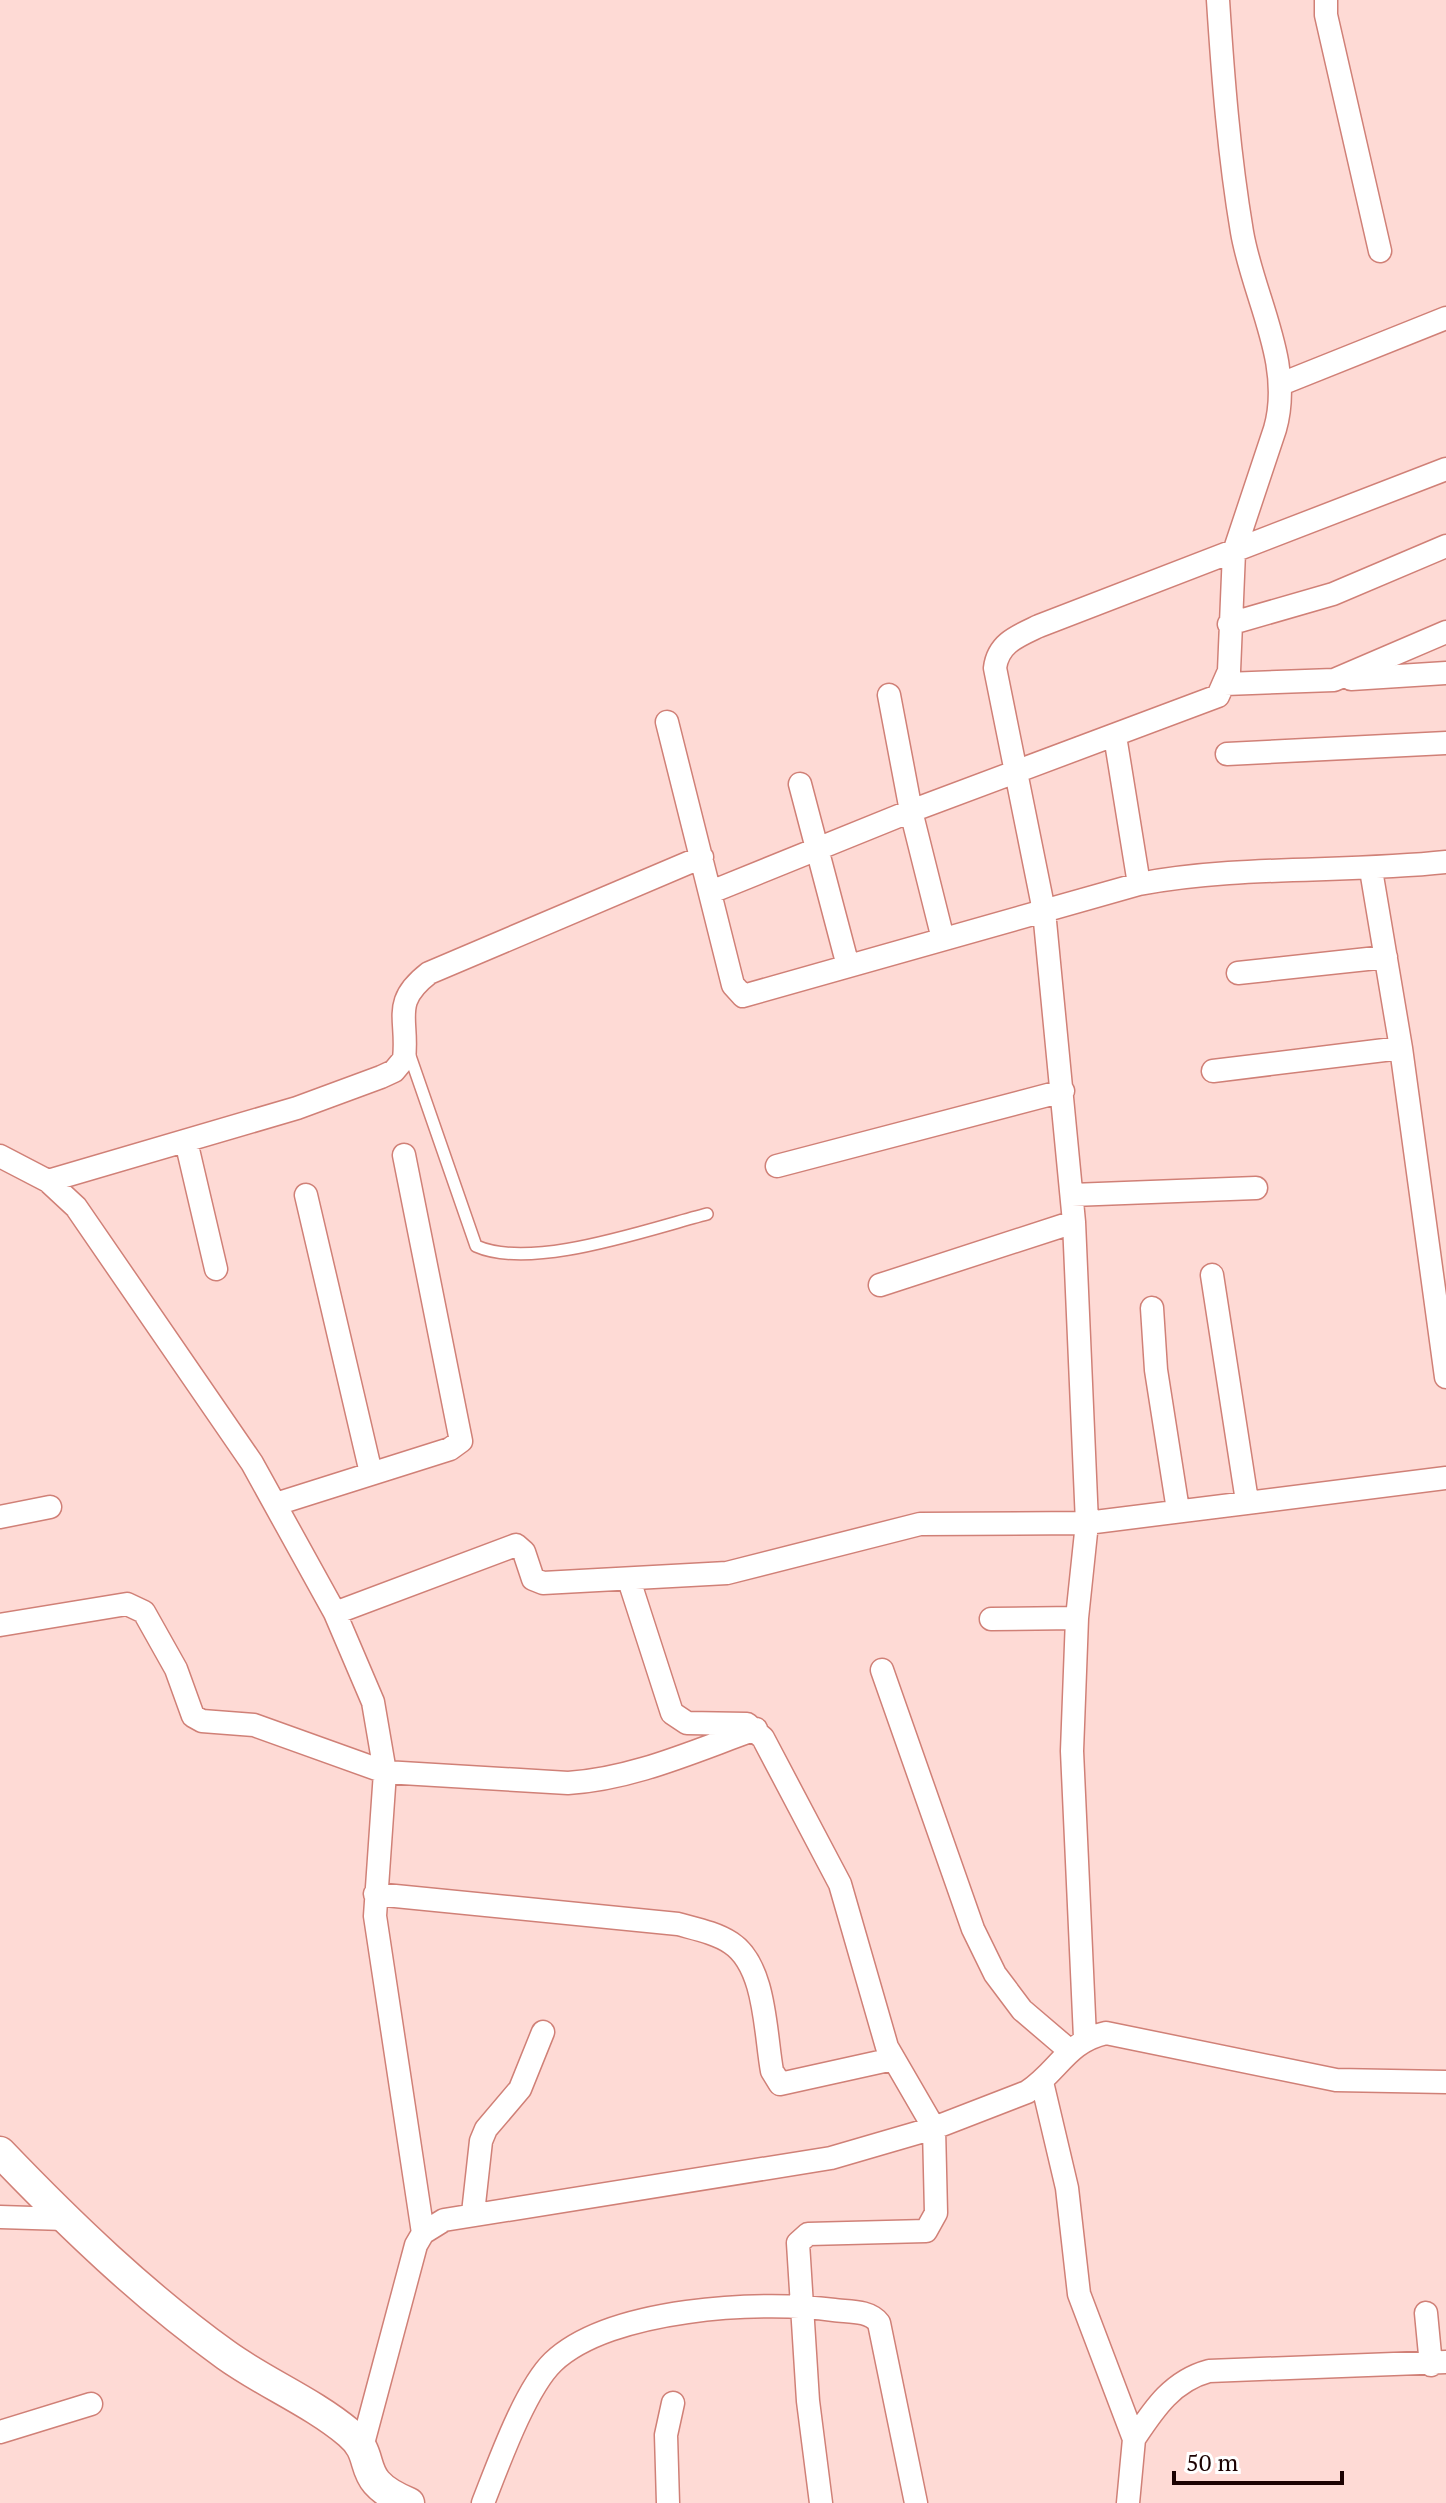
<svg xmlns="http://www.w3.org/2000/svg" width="1446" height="2503" font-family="'PT Serif',serif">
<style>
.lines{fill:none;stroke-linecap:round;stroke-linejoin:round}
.lane-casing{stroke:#d08077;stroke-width:14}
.street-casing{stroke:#d08077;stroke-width:25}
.secondary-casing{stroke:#d08077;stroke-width:33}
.lane{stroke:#fff;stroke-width:11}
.street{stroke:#fff;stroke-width:22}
.secondary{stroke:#fff;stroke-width:30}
</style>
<rect width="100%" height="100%" fill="#fedad5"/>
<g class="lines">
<defs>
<path id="lane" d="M409,1053L476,1246C532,1271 648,1229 707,1214"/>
<path id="street" d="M1326,0V15L1380,251
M1281,384L1446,318
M1229,624L1333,594L1446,546
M1351,679L1446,673
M1225,684L1334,680L1446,632
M889,695L911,811L943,939
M667,722L733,985L743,996L1139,884C1240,865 1344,873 1446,862
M1115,736L1139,884
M1227,754L1446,743
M800,784L848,966
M1371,870L1401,1048L1446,1377
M711,892L911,811L1218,696L1229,671L1234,552L1275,429C1294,363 1253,297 1242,232C1229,155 1223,78 1218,0
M1238,973L1386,957
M1213,1071L1401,1048
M186,1141L216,1269
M0,1156L48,1181L76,1207L252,1463L335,1613L373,1702L385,1772L375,1916L423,2233
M777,1166L1063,1091
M48,1181L297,1108L381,1077L394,1071L404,1059C409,1019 390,1003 429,973L702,857
M306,1195L371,1473
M1072,1195L1256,1188
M1212,1275L1247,1501
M880,1285L1074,1222
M1152,1308L1156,1370L1178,1510
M276,1504L450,1449L461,1441L404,1155
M0,1517L50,1507
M629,1580L672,1713L687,1723L747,1724L763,1738L840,1884L887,2047L934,2128L936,2213L926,2231L808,2234L798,2243L808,2401L821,2503
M335,1613L516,1545L524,1552L533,1579L543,1583L727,1573L920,1524L1087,1523L1446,1478
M991,1619L1077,1618
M0,1625L127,1604L144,1612L176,1669L193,1716L202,1721L254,1725L385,1772L568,1783C633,1779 694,1751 756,1729
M882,1670L973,1929L995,1974L1022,2010L1069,2050
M375,1894L678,1924C696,1929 716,1933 731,1943C766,1966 765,2033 772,2071L780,2084L893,2059
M1085,2038L1072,1751L1077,1618L1087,1523L1074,1222L1044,911L995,668C998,643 1018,636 1039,626L1446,469
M1042,2082L1067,2188L1079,2294L1134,2439L1128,2503
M473,2213L481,2141L486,2129L520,2089L543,2032
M0,2217L65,2219
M1426,2313L1431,2365
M0,2432L91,2404
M1134,2439C1154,2409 1172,2381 1209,2371L1446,2362
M361,2451L416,2245L423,2233L444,2220L831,2158L934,2128L1027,2092C1059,2071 1066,2042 1106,2033L1336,2080L1446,2082
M483,2503C498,2465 525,2389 553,2362C610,2308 760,2300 834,2310C849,2312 869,2310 879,2323L916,2503
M668,2503L666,2435L673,2403"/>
<path id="secondary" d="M0,2152C70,2225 144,2296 226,2355C265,2383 312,2402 349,2433C380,2459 351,2479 409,2503"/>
</defs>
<use href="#lane" class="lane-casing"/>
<use href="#street" class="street-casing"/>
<use href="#secondary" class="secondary-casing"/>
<use href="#lane" class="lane"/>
<use href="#street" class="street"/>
<use href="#secondary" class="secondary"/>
</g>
<path d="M1174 2471v12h168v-12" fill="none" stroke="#1c0202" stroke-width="4"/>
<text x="1186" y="2471" font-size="24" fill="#1c0202" stroke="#ffffff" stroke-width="6" paint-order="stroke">50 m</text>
</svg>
